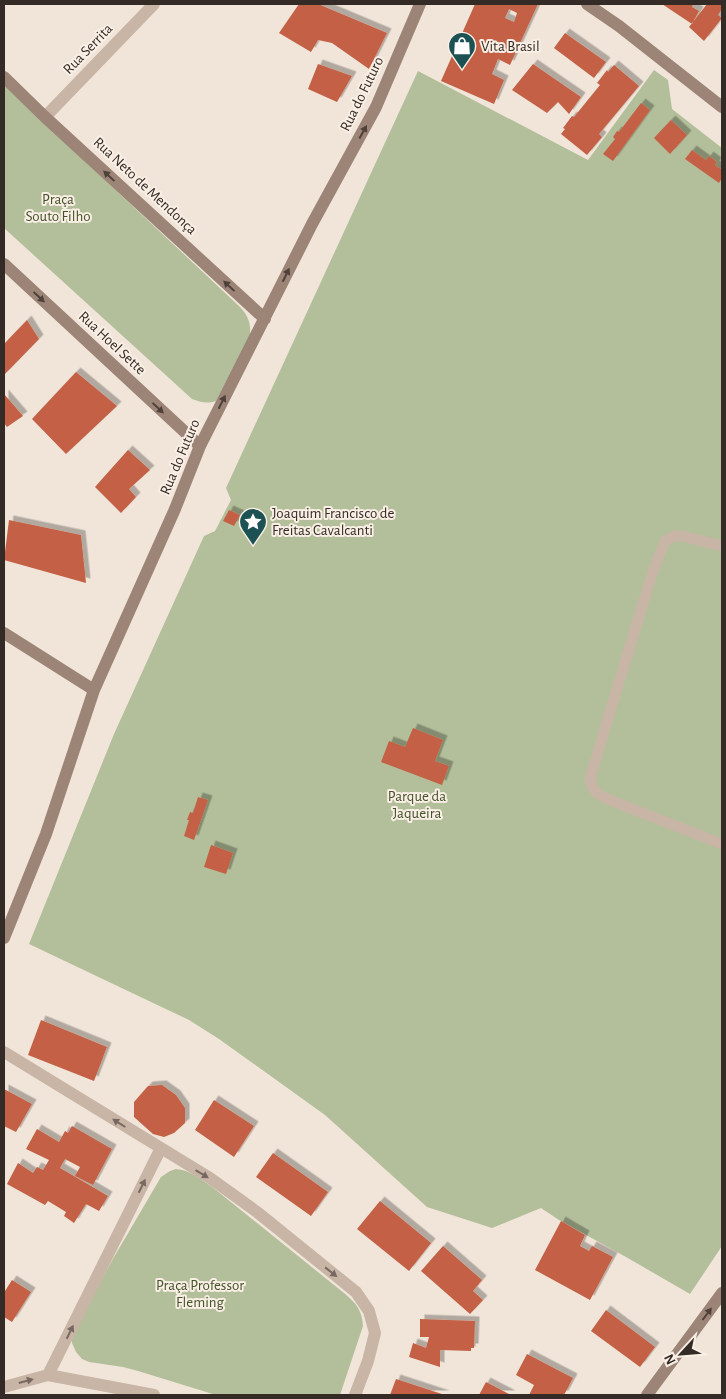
<svg xmlns="http://www.w3.org/2000/svg" width="726" height="1399" font-family="'Alegreya Sans',sans-serif">
<style>
.green{fill:#b3bf9a}
.building{fill:#c36144;fill-rule:evenodd;filter:url(#shadow)}
.lines{fill:none;stroke-linecap:round;stroke-linejoin:round}
.lane{stroke:#c8b5a6;stroke-width:11}
.street{stroke:#c8b5a6;stroke-width:12}
.secondary{stroke:#9c8477;stroke-width:12}
.oneway{fill:#4e413a}
.oneway2{fill:#776960}
.labels{text-anchor:middle;dominant-baseline:central;stroke-width:4;stroke-linejoin:round;paint-order:stroke}
.poi-label{font-size:15px;fill:#342b26;stroke:#f9efe5;text-anchor:start}
.street-label{font-size:15px;fill:#342b26;stroke:#f9efe5}
.park-label{font-size:15px;fill:#44522b;stroke:#f9efe5}
</style>
<defs>
<filter id="shadow"><feDropShadow dx="4.5" dy="-4.5" stdDeviation="0" flood-color="#0004"/></filter>
</defs>
<rect width="100%" height="100%" fill="#f1e5d9"/>
<path class="green" d="M654,70L668,80L672,109L722,148V1246L690,1294L626,1257L559,1220L541,1208L492,1228L427,1207L325,1115L219,1039L189,1020L29,944L114,734L204,536L215,531L231,500L226,488L418,71L588,160Z
M4,85L240,307C248,316 251,322 250,335L216,401C207,404 200,402 192,399L4,228Z
M176,1169C190,1170 200,1179 211,1186L344,1293C356,1303 362,1310 363,1326L340,1395H216L138,1371L123,1367L89,1362L82,1359L76,1352L72,1343V1339L75,1328L114,1257L161,1177L170,1171Z"/>
<path class="building" d="M299,4H318L387,33L369,69L332,43L318,40L311,52L279,33Z
M475,4H538L510,65L498,59L492,74L504,80L494,104L441,81ZM509,9L517,13L514,22L505,18Z
M662,4H693L692,7L699,11L692,24Z
M707,4H722V9L718,15L722,18L704,41L689,27Z
M565,33L606,62L594,78L554,48Z
M318,64L352,76L337,102L308,89Z
M533,64L581,97L569,114L558,102L547,113L512,90Z
M614,65L639,86L599,134L602,137L587,155L561,134L565,129L563,128L572,116L574,117L600,85L597,83L607,70L608,72Z
M641,103L650,110L613,161L603,154L615,139L613,137L617,131L619,132Z
M671,120L687,135L670,154L654,138Z
M692,150L706,160L709,156L717,162L715,165L722,170V178L719,183L685,159Z
M27,320L39,339L4,375V344Z
M76,372L117,406L66,454L32,419Z
M4,394L23,416L7,427L4,423Z
M128,450L150,470L129,489L136,497L121,513L95,487Z
M229,510L240,515L234,526L223,521Z
M9,520L81,535L86,583L4,560Z
M413,728L443,740L435,761L449,766L442,785L381,762L389,741L405,747Z
M198,797L208,800L194,840L184,836L189,820H187L190,812L193,813Z
M211,845L233,853L226,874L204,867Z
M41,1020L107,1047L94,1081L28,1055Z
M162,1085L176,1095L185,1108V1123L174,1133L164,1137L153,1134L134,1117V1102L148,1086Z
M4,1089L32,1104L16,1132L4,1126Z
M214,1100L254,1126L234,1157L195,1130Z
M72,1126L112,1149L93,1185L75,1176L80,1167L65,1159L60,1168L108,1196L99,1211L86,1204L74,1223L64,1216L66,1212L48,1201L45,1205L7,1184L18,1163L33,1173L37,1167L43,1170L49,1160L26,1149L37,1129L59,1142L65,1131L68,1133Z
M273,1153L328,1192L311,1216L256,1177Z
M380,1201L431,1243L409,1271L357,1229Z
M561,1221L585,1235L580,1246L589,1251L592,1246L613,1257L590,1300L535,1270Z
M443,1246L482,1280L473,1291L483,1300L470,1314L421,1271Z
M12,1280L31,1292L12,1322L4,1317V1290L5,1291Z
M606,1310L655,1347L640,1367L591,1331Z
M420,1319L475,1321L474,1348H471V1351L440,1350V1367L409,1357L413,1343L426,1348L429,1337H420Z
M527,1354L573,1378L564,1395H529L534,1385L516,1375Z
M396,1379L445,1395H390Z
M486,1382L511,1395H479Z"/>
<g class="lines">
<path class="lane" d="M722,546L682,536H674L665,541L653,571L608,718L590,779C594,794 599,795 612,801L722,844"/>
<path class="street" d="M45,117L154,4
M4,1052L210,1178L257,1212L356,1292L369,1311L375,1333L368,1361L355,1395
M48,1375L161,1148
M4,1387L48,1375L154,1395"/>
<path class="secondary" d="M587,4L619,26L722,107
M4,77L45,117L265,319
M4,264L200,446
M4,633L94,690
M4,938L46,834L94,690L175,509L200,446L312,224L376,107L420,4
M647,1395L722,1293"/>
</g>
<defs><path id="oneway-solid" d="M-6-.8H1V-3.2L6.5 0L1 3.2V.8H-6Z" transform="scale(1.25)"/></defs>
<g class="oneway">
<use href="#oneway-solid" transform="translate(363 132) rotate(-61)"/>
<use href="#oneway-solid" transform="translate(109 176) rotate(-137)"/>
<use href="#oneway-solid" transform="translate(286 275) rotate(-64)"/>
<use href="#oneway-solid" transform="translate(229 286) rotate(-137)"/>
<use href="#oneway-solid" transform="translate(39 297) rotate(43)"/>
<use href="#oneway-solid" transform="translate(222 402) rotate(-63)"/>
<use href="#oneway-solid" transform="translate(158 408) rotate(43)"/>
<use href="#oneway-solid" transform="translate(707 1314) rotate(-53)"/>
</g>
<g class="oneway2">
<use href="#oneway-solid" transform="translate(119 1123) rotate(-148)"/>
<use href="#oneway-solid" transform="translate(202 1174) rotate(31)"/>
<use href="#oneway-solid" transform="translate(142 1186) rotate(-64)"/>
<use href="#oneway-solid" transform="translate(331 1272) rotate(38)"/>
<use href="#oneway-solid" transform="translate(70 1332) rotate(-64)"/>
<use href="#oneway-solid" transform="translate(26 1381) rotate(-15)"/>
</g>
<defs>
<symbol id="shop-pin" viewBox="-11 -11 22 30"><path d="M0 17L-7.5 6A9.5 9.5 0 1 1 7.5 6Z" fill="#1d5255" stroke="#f9efe5"/><path d="M-5-2.5h2.3a2.7 3.5 0 0 1 5.4 0H5L5.5 6h-11ZM-1.5-2.5h3a1.5 2.3 0 0 0-3 0Z" fill="#fff"/></symbol>
<symbol id="sight-pin" viewBox="-11 -11 22 30"><path d="M0 17L-7.5 6A9.5 9.5 0 1 1 7.5 6Z" fill="#1d5255" stroke="#f9efe5"/><path d="M0-6L1.8-2.2L6-1.7L2.9 1.2L3.7 5.4L0 3.3L-3.7 5.4L-2.9 1.2L-6-1.7L-1.8-2.2Z" fill="#fff"/></symbol>
</defs>
<g fill-rule="evenodd">
<use href="#shop-pin" x="446" y="30" width="32" height="43"/>
<use href="#sight-pin" x="237" y="506" width="32" height="43"/>
</g>
<g class="labels">
<g class="poi-label">
<text x="481" y="46">Vita Brasil</text>
<text x="272" y="513">Joaquim Francisco de<tspan x="272" dy="17">Freitas Cavalcanti</tspan></text>
</g>
<g class="street-label">
<text transform="translate(88 49) rotate(-46)">Rua Serrita</text>
<text transform="translate(362 94) rotate(-64)">Rua do Futuro</text>
<text transform="translate(145 186) rotate(43)">Rua Neto de Mendonça</text>
<text transform="translate(112 343) rotate(43)">Rua Hoel Sette</text>
<text transform="translate(180 457) rotate(-67)">Rua do Futuro</text>
</g>
<g class="park-label">
<text x="58" y="199">Praça<tspan x="58" dy="17">Souto Filho</tspan></text>
<text x="417" y="796">Parque da<tspan x="417" dy="17">Jaqueira</tspan></text>
<text x="200" y="1285">Praça Professor<tspan x="200" dy="17">Fleming</tspan></text>
</g>
</g>
<rect width="726" height="1399" fill="none" stroke="#342b26" stroke-width="10"/>
<g transform="translate(681 1354) rotate(244)" stroke="#f9efe5" stroke-width="4" paint-order="stroke">
<path d="M0-4L9 19L0 12L-9 19Z" fill="#342b26"/>
<text y="-8" font-size="14" font-weight="bold" text-anchor="middle" fill="#342b26">N</text>
</g>
</svg>
